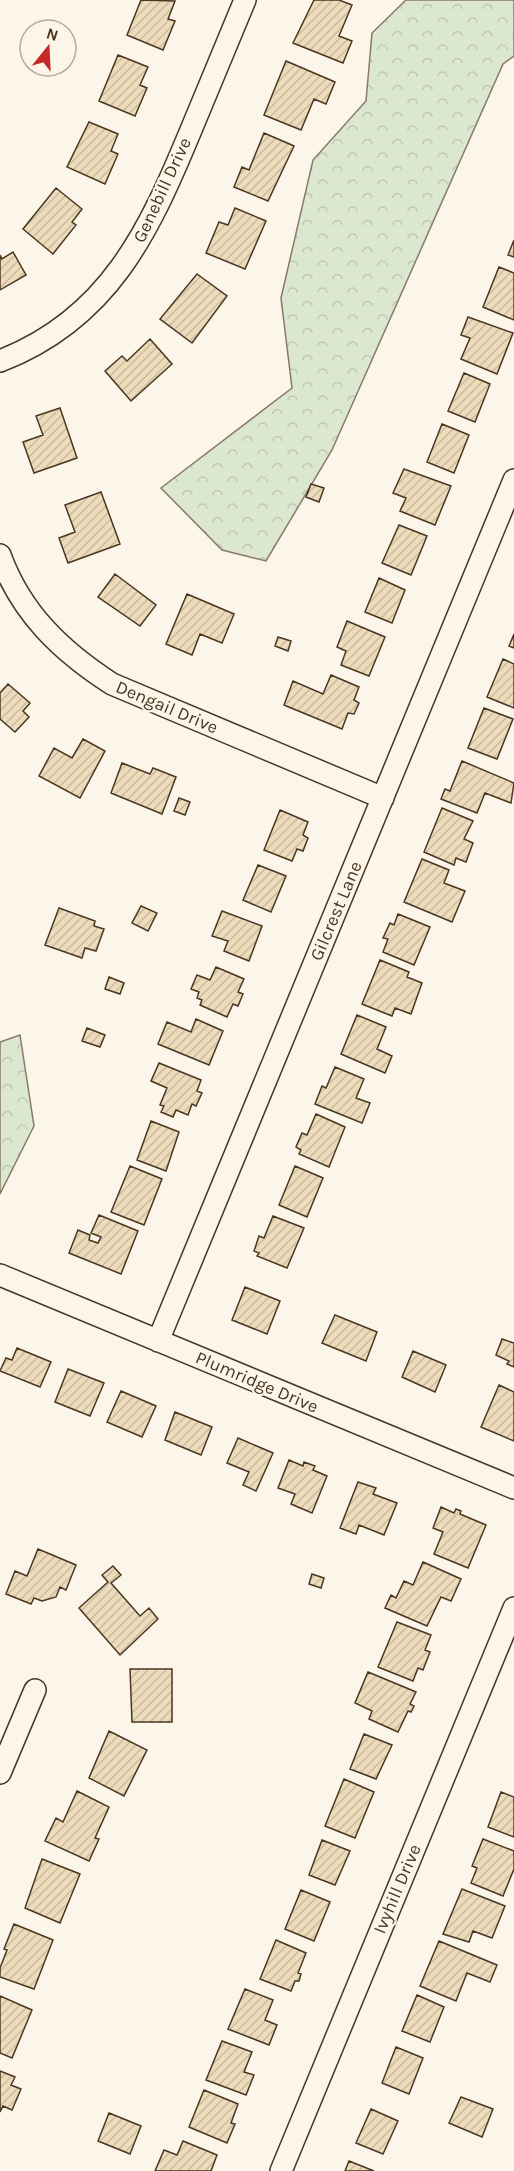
<svg xmlns="http://www.w3.org/2000/svg" width="514" height="2171" font-family="Karla,sans-serif">
<style>
.forest{fill:url(#forest-crowns);stroke:#887966;stroke-width:1.5}
.building{fill:url(#building-hatch);stroke:#4a3520;stroke-width:1.5}
.lines{fill:none;stroke-linecap:round;stroke-linejoin:round}
.street-casing{stroke:#4a3520;stroke-width:24}
.street{stroke:#fbf6e9;stroke-width:21}
.labels{text-anchor:middle;dominant-baseline:central;stroke-width:4.5;stroke-linejoin:round;paint-order:stroke}
.street-label{font-size:18px;fill:#4a3520;stroke:#fbf6e9}
</style>
<defs>
<pattern id="forest-crowns" width="20" height="18" patternUnits="userSpaceOnUse" patternTransform="scale(1.5)"><rect width="20" height="18" fill="#dce7d0"/><path d="M2 6a3 3 0 1 1 6 0M12 15a3 3 0 1 1 6 0" fill="none" stroke="#bec7b2"/></pattern>
<pattern id="building-hatch" width="6" height="6" patternUnits="userSpaceOnUse" patternTransform="scale(1.5)"><rect width="6" height="6" fill="#ecdcbc"/><path d="M-1 1l2-2M0 6l6-6M5 7l2-2" fill="none" stroke="#ccbda1"/></pattern>
</defs>
<rect width="100%" height="100%" fill="#fbf6e9"/>
<path class="forest" d="M406,0H514V56L503,64L332,450L266,561L222,550L161,488L292,388L281,298L313,160L366,101L372,33Z
M20,1035L34,1126L0,1194V1042Z"/>
<path class="building" d="M141,0L175,1L168,19L175,21L163,50L127,35Z
M314,0H339L352,5L339,36L352,41L343,63L293,43Z
M118,55L148,67L140,85L147,88L135,116L99,101Z
M286,61L335,82L326,104L314,99L301,130L264,115Z
M89,122L118,134L111,151L118,154L105,184L67,167Z
M264,133L294,146L268,201L234,187L242,167L249,170Z
M56,188L82,209L72,222L76,225L53,254L23,229Z
M235,208L266,221L245,269L206,253L219,222L228,225Z
M514,240V257L508,255Z
M13,252L26,275L0,290V255L2,259Z
M499,267L514,273V320L483,307Z
M197,274L227,296L192,343L160,319Z
M468,317L513,333L497,374L461,359L470,338L461,335Z
M150,339L172,364L131,401L105,371L122,356L127,361Z
M464,373L490,384L475,422L448,411Z
M60,408L77,458L34,473L23,442L43,435L36,416Z
M442,424L469,435L454,473L427,462Z
M404,469L451,486L435,525L400,511L406,498L393,493Z
M311,484L324,488L319,502L306,497Z
M101,492L120,544L68,563L59,538L75,532L65,505Z
M399,525L427,536L411,575L382,563Z
M115,574L156,605L140,626L98,597Z
M379,578L405,590L392,623L365,612Z
M187,594L234,614L222,643L200,634L192,655L166,644Z
M347,621L385,637L369,676L341,665L346,651L337,647Z
M514,634V648L509,646Z
M278,637L291,641L288,651L275,646Z
M503,659L514,664V708L487,697Z
M331,675L359,687L354,700L359,703L354,714L348,713L342,729L284,705L293,681L323,694Z
M8,684L30,703L23,711L29,717L15,732L0,719V693Z
M484,708L513,719L497,759L468,748Z
M83,739L105,751L80,798L39,776L54,748L72,758Z
M462,761L514,783L511,803L485,793L477,813L441,799L445,789L450,791Z
M122,763L150,774L153,768L176,777L162,814L111,793Z
M179,798L190,802L185,815L174,811Z
M442,808L473,821L464,839L473,843L466,862L456,858L454,865L424,852Z
M280,810L308,822L303,835L308,838L303,851L297,849L292,861L264,850Z
M422,859L449,870L444,883L465,891L452,922L404,902Z
M258,865L286,876L271,912L243,900Z
M141,906L157,913L148,931L132,923Z
M59,908L95,921L94,926L104,929L96,951L85,948L82,958L45,945Z
M222,911L262,926L249,961L224,951L228,941L212,936Z
M398,914L430,927L414,965L383,952L388,939L383,938L390,923L394,925Z
M380,960L409,972L407,977L422,983L411,1014L395,1008L392,1016L362,1004Z
M216,967L244,979L238,992L243,994L238,1006L233,1004L227,1017L200,1005L202,1000L197,998L199,992L191,989L197,975L210,980Z
M109,977L124,983L120,994L105,989Z
M357,1015L386,1027L377,1049L392,1056L385,1073L341,1054Z
M196,1019L223,1031L209,1065L158,1044L167,1022L191,1032Z
M87,1028L105,1035L100,1047L82,1041Z
M159,1063L201,1080L197,1091L202,1093L196,1106L192,1104L188,1115L176,1110L173,1117L161,1112L164,1106L160,1105L167,1088L151,1081Z
M335,1067L364,1079L356,1098L370,1103L362,1123L315,1104L322,1086L326,1088Z
M316,1114L345,1127L329,1167L299,1154L301,1150L296,1147L302,1133L307,1135Z
M151,1121L179,1132L166,1171L137,1160Z
M130,1166L162,1179L144,1225L111,1212Z
M295,1166L323,1178L307,1217L279,1205Z
M99,1215L138,1231L121,1274L69,1253L78,1230L90,1235L89,1240L98,1243L101,1237L91,1233Z
M273,1216L304,1228L287,1268L257,1256L259,1253L254,1251L259,1236L264,1238Z
M245,1287L280,1301L267,1334L232,1320Z
M335,1315L377,1332L366,1361L322,1343Z
M502,1339L514,1343V1367L507,1364L509,1361L496,1355Z
M17,1348L51,1362L40,1387L0,1371L6,1358L12,1360Z
M413,1351L446,1365L435,1392L402,1377Z
M68,1369L104,1383L90,1416L55,1402Z
M499,1385L514,1392V1441L481,1427Z
M121,1391L156,1406L142,1437L107,1422Z
M175,1412L212,1427L201,1455L165,1440Z
M238,1438L273,1453L256,1491L243,1485L249,1472L227,1463Z
M289,1460L303,1466L304,1462L315,1466L313,1470L327,1476L312,1513L291,1504L295,1494L278,1488Z
M358,1482L376,1488L373,1494L397,1503L384,1535L359,1525L356,1534L340,1528Z
M441,1507L454,1513L456,1509L461,1511L460,1514L486,1525L468,1568L434,1554L443,1532L433,1528Z
M38,1549L76,1565L66,1590L60,1587L56,1597L42,1601L34,1598L31,1604L6,1594L15,1571L27,1576Z
M423,1562L461,1579L451,1601L441,1597L427,1626L385,1608L391,1595L396,1598L404,1581L413,1585Z
M113,1566L121,1575L111,1583L140,1616L149,1608L158,1619L120,1655L79,1608L108,1582L102,1575Z
M312,1574L324,1578L321,1588L309,1584Z
M397,1622L431,1635L425,1650L430,1652L423,1670L418,1668L413,1681L378,1667Z
M130,1669H172V1722H132Z
M368,1672L416,1692L410,1704L414,1706L411,1712L408,1711L398,1732L369,1719L372,1711L355,1703Z
M109,1731L147,1750L124,1796L89,1778Z
M364,1734L392,1745L376,1779L350,1769Z
M344,1779L374,1792L355,1838L325,1826Z
M77,1791L109,1807L95,1838L99,1839L89,1861L45,1841L56,1818L63,1822Z
M501,1792L514,1797V1837L488,1827Z
M483,1839L514,1851V1869L503,1896L471,1883L477,1868L472,1866Z
M322,1840L350,1851L335,1885L309,1875Z
M42,1859L80,1874L60,1923L25,1908Z
M462,1889L505,1906L492,1938L473,1931L469,1942L443,1934Z
M301,1890L330,1902L314,1941L285,1929Z
M14,1924L53,1940L34,1989L0,1977V1968L7,1950L4,1949Z
M276,1940L306,1953L298,1973L301,1974L299,1981H295L291,1991L260,1979Z
M439,1941L497,1965L490,1982L467,1973L456,2001L420,1986Z
M245,1989L273,2000L265,2020L277,2025L269,2045L228,2029Z
M417,1995L444,2007L430,2042L402,2031Z
M0,1996L32,2010L12,2058L0,2053Z
M222,2041L252,2052L244,2072L254,2075L246,2095L206,2080Z
M396,2047L423,2058L409,2094L382,2083Z
M0,2071L15,2077L11,2085L21,2089L12,2110L3,2106L0,2112Z
M204,2090L238,2104L231,2123L235,2124L227,2143L189,2127Z
M461,2097L493,2109L482,2137L449,2123Z
M371,2109L398,2121L383,2154L356,2143Z
M109,2113L141,2126L130,2154L98,2141Z
M183,2141L217,2155L211,2171H155L164,2150L177,2155Z
M349,2161L374,2171H345Z"/>
<g class="lines">
<defs>
<path id="street" d="M0,361C109,319 149,231 191,130C209,87 227,43 245,0
M0,555C21,613 61,651 112,684L383,798
M0,1275L514,1488
M158,1341L514,480
M0,1773L35,1690
M281,2171L514,1608"/>
</defs>
<use href="#street" class="street-casing"/>
<use href="#street" class="street"/>
</g>
<g class="labels">
<g class="street-label">
<text transform="translate(162 190) rotate(-65)">Genebill Drive</text>
<text transform="translate(167 707) rotate(23)">Dengail Drive</text>
<text transform="translate(336 911) rotate(-67)">Gilcrest Lane</text>
<text transform="translate(257 1382) rotate(23)">Plumridge Drive</text>
<text transform="translate(397 1889) rotate(-67)">Ivyhill Drive</text>
</g>
</g>
<g transform="translate(48 48) rotate(18)"><circle r="28" fill="#fbf6e9" stroke="#b4a999" stroke-width="1.5"/>
<path d="M0-4.5L10 22L0 15L-10 22Z" fill="#c62828"/>
<text y="-9" font-size="16" font-weight="bold" text-anchor="middle" fill="#4a3520">N</text>
</g>
</svg>
